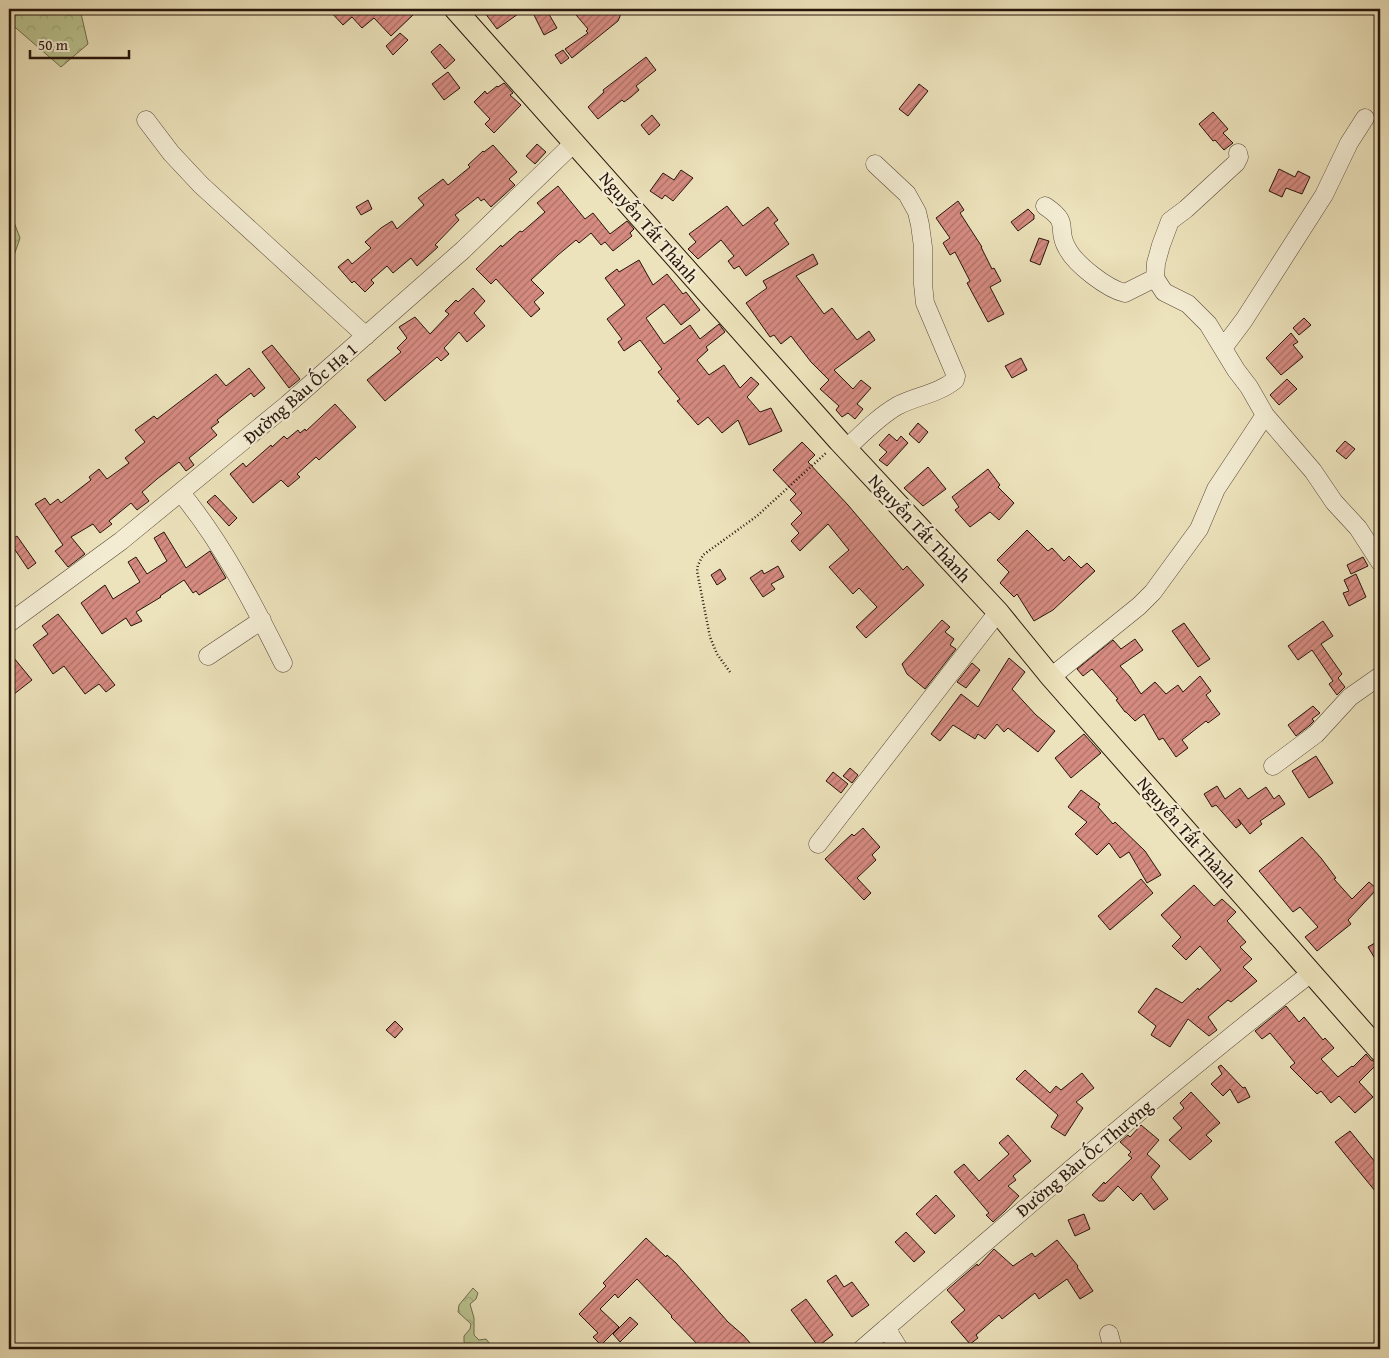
<svg xmlns="http://www.w3.org/2000/svg" width="1389" height="1358" font-family="'Gentium Book Plus',serif">
<style>
.forest{fill:url(#forest-crowns);stroke:#706c4d}
.building{fill:url(#building-hatch);stroke:#27150b}
.lines{fill:none;stroke-linecap:round;stroke-linejoin:round}
.minor-casing{stroke:#584837;stroke-width:19}
.major-casing{stroke:#27150b;stroke-width:23}
.path{stroke:#27150b;stroke-width:2.5;stroke-dasharray:1 2.5;stroke-linecap:butt}
.minor{stroke:#f3ecd3;stroke-width:18}
.major{stroke:#ece2bb;stroke-width:21}
.labels{text-anchor:middle;dominant-baseline:central;stroke-width:4.5;stroke-linejoin:round;paint-order:stroke}
.street-label{font-size:18px;fill:#27150b;stroke:#f3ecd3}
</style>
<defs>
<pattern id="forest-crowns" width="20" height="18" patternUnits="userSpaceOnUse" patternTransform="scale(1.25)"><rect width="20" height="18" fill="#b9c38f"/><path d="M2 6a3 3 0 1 1 6 0M12 15a3 3 0 1 1 6 0" fill="none" stroke="#9fa77a"/></pattern>
<pattern id="building-hatch" width="6" height="6" patternUnits="userSpaceOnUse" patternTransform="scale(1.25)"><rect width="6" height="6" fill="#d68b81"/><path d="M-1 1l2-2M0 6l6-6M5 7l2-2" fill="none" stroke="#ae7068"/></pattern>
</defs>
<rect width="100%" height="100%" fill="#ece2bb"/>
<filter id="stains"><feTurbulence type="fractalNoise" baseFrequency=".004" numOctaves="4"/><feColorMatrix values="0 0 0 0 .2 0 0 0 0 .09 0 0 0 0 .02 0 0 0 .5 -.17"/></filter>
<radialGradient id="worn" r=".72"><stop offset=".6" stop-color="#630" stop-opacity="0"/><stop offset="1" stop-color="#630" stop-opacity=".3"/></radialGradient>
<path class="forest" d="M9,9H80L88,44L61,67L9,22Z
M9,209L20,238L9,270Z
M473,1288L478,1293L476,1299L470,1304L474,1318V1335L479,1340L486,1339L494,1349H468L464,1342V1336L470,1329L471,1324L458,1312L459,1305Z"/>
<path class="building" d="M328,9H408L414,14L391,36L374,18L362,28L352,17L343,25Z
M482,9H525L497,29Z
M531,9H546L557,28L544,35Z
M571,9H623L618,21L572,58L565,49L588,33L586,31L588,29Z
M400,33L408,40L393,55L386,46Z
M440,44L455,60L445,69L431,52Z
M563,50L569,58L561,64L555,55Z
M646,57L656,70L636,86L639,90L631,97L624,102L622,100L598,119L588,107L604,92L603,90Z
M448,72L460,88L444,100L432,84Z
M504,83L513,93L510,95L521,105L494,133L485,124L490,119L474,102L485,91L487,94L497,86L498,87Z
M919,84L928,91L908,116L899,109Z
M1213,112L1228,129L1223,133L1233,143L1224,150L1215,140L1213,141L1199,124Z
M652,115L660,125L649,135L641,125Z
M537,144L546,152L535,164L526,156Z
M493,145L517,172L509,179L515,185L491,207L484,199L481,201L478,197L455,215L459,220L435,245L438,247L417,266L411,258L393,273L387,266L371,280L374,283L365,292L354,281L352,283L338,267L348,259L352,264L371,248L365,242L381,228L392,221L397,229L424,205L418,198L443,179L448,185L470,167L468,165L483,151L484,152Z
M1279,169L1295,177L1298,171L1310,177L1302,194L1286,188L1282,197L1269,191Z
M681,170L693,178L673,201L665,195L662,199L650,191L663,173L674,180Z
M558,186L585,219L593,213L610,234L627,221L634,229L630,233L632,236L613,251L605,242L601,245L591,233L579,243L576,240L558,255L531,280L544,293L534,302L540,309L531,317L496,279L491,284L476,269L501,245L502,247L520,231L522,232L545,212L537,203Z
M368,200L372,209L361,215L356,207Z
M958,201L964,210L960,213L982,247H981L992,269L994,268L1001,281L990,287L1004,314L988,322L967,283L970,281L955,252L950,255L943,243L950,238L936,218Z
M727,206L743,226L768,207L778,220L774,223L789,244L746,276L739,266L734,269L728,261L734,256L721,240L698,259L688,249L696,242L689,234Z
M1028,209L1034,215V219L1018,231L1011,222Z
M1039,238L1049,241L1040,265L1030,261Z
M813,254L818,264L796,276L824,314L832,308L857,340L869,331L875,340L834,370L853,389L861,380L871,388L857,404L863,409L855,419L848,413L842,417L836,410L839,406L820,389L829,380L811,362L791,336L781,344L774,335L770,337L746,303L767,288L763,281Z
M639,260L653,285L667,274L683,294L686,292L700,310L681,325L664,304L646,318L664,344L690,325L700,339L719,324L725,332L706,347L708,350L697,360L709,375L724,365L740,388L751,377L759,384L747,397L760,412L771,408L782,431L749,445L738,420L722,433L708,417L698,425L677,401L680,399L658,372L662,369L640,340L624,351L618,342L622,339L607,319L625,305L605,278L617,269L619,272Z
M473,288L485,301L474,313L485,326L467,342L459,332L444,348L449,354L441,361L437,357L385,401L367,380L401,352L397,348L407,338L399,327L415,317L430,334L449,314L445,311L456,300L458,302Z
M1304,318L1311,325L1299,335L1293,328Z
M1291,333L1298,342L1293,345L1303,357L1281,375L1266,358Z
M272,345L300,379L289,388L262,352Z
M1021,358L1027,370L1012,378L1005,366Z
M249,368L265,388L254,397L251,393L217,420L219,422L211,428L217,435L189,458L194,465L186,471L179,462L157,479L142,492L149,501L137,510L131,503L109,521L112,524L100,533L93,524L71,537L85,554L68,567L55,551L63,545L35,504L45,498L50,505L58,499L61,503L91,480L89,477L99,469L107,479L129,463L125,458L145,442L135,430L154,416L157,419L216,374L226,386Z
M1287,379L1297,389L1279,405L1270,395Z
M335,404L356,427L319,460L316,457L297,474L300,477L288,487L281,480L253,503L230,474L243,463L246,467L271,445L272,447L284,436L287,439L298,430L300,433L305,429L306,431Z
M918,423L928,432L919,443L909,434Z
M889,434L897,441L901,436L908,443L887,466L879,460L887,452L879,445Z
M1345,441L1355,449L1346,459L1336,451Z
M802,442L815,455L808,462L848,505L903,570L907,566L924,585L866,638L856,627L877,607L859,588L853,594L829,567L849,550L828,524L800,551L791,541L799,533L791,524L802,513L790,500L796,494L773,470Z
M928,467L946,489L923,506L904,488Z
M988,469L1000,485L998,487L1014,503L999,520L990,512L970,527L955,510L959,507L952,497Z
M215,495L237,518L229,526L207,502Z
M1027,530L1048,551L1052,548L1064,561L1069,556L1081,568L1087,563L1095,571L1053,610L1034,621L1017,594L1014,597L1000,583L1009,572L997,560Z
M164,532L186,568L210,551L226,578L199,595L196,591L193,593L184,580L160,596L161,597L136,612L142,621L131,626L126,618L102,634L81,603L105,585L113,599L140,582L128,562L136,557L147,574L167,561L154,538Z
M17,536L36,563L28,569L9,541Z
M1363,557L1368,566L1351,574L1347,565Z
M778,566L784,577L771,584L775,589L763,597L750,578L762,570L764,574Z
M720,569L726,579L717,585L711,575Z
M1356,574L1366,597L1349,606L1343,593L1349,591L1344,580Z
M58,614L115,685L106,692L99,684L85,694L64,666L53,674L33,645L48,634L42,626Z
M942,620L950,627L945,632L954,639L950,645L956,649L925,689L907,674L902,664Z
M1323,621L1333,636L1321,644L1342,674L1338,678L1345,687L1337,695L1329,684L1333,681L1312,650L1298,660L1288,646Z
M1184,623L1210,659L1198,667L1172,631Z
M1135,639L1143,650L1120,666L1130,677L1141,694L1155,682L1166,694L1178,685L1183,692L1200,676L1211,691L1206,695L1220,714L1208,723L1206,721L1182,740L1188,748L1176,757L1163,738L1159,740L1144,714L1135,721L1126,712H1125L1116,700L1118,699L1092,669L1083,676L1077,669L1113,640L1121,649Z
M9,652L32,680L9,698Z
M1009,658L1025,672L1012,689L1036,715L1055,731L1038,752L1008,728L1004,732L997,724L985,739L978,734L975,739L953,725L940,741L931,734L961,694L978,707Z
M972,663L980,670L966,688L957,682Z
M1313,706L1320,713L1312,719L1314,721L1309,726L1296,736L1288,725Z
M1084,734L1101,753L1071,778L1055,758Z
M1316,756L1333,783L1309,798L1292,771Z
M850,768L858,775L852,783L843,776Z
M833,772L848,784L841,793L826,781Z
M1217,786L1225,799L1240,788L1248,799L1266,787L1274,799L1279,795L1285,804L1260,821L1262,824L1250,834L1238,819L1241,824L1236,828L1216,805L1212,807L1204,794Z
M1081,790L1100,804L1098,807L1113,824L1115,822L1145,851L1161,875L1147,883L1129,852L1120,858L1109,843L1097,855L1075,834L1087,822L1068,807Z
M863,828L880,847L872,855L876,860L857,878L871,893L864,900L825,859L852,834L854,836Z
M1302,837L1321,858L1336,878L1334,879L1352,899L1369,882L1377,889L1348,920L1351,924L1317,951L1305,937L1318,927L1300,907L1293,912L1259,871Z
M1141,879L1153,893L1110,930L1098,916Z
M1194,885L1214,906L1222,899L1236,912L1227,921L1246,942L1240,947L1252,959L1243,967L1257,981L1231,1002L1228,1000L1208,1017L1217,1030L1209,1036L1188,1019L1170,1047L1151,1035L1156,1026L1138,1012L1156,988L1182,1003L1198,988L1199,990L1221,970L1200,946L1186,960L1172,946L1181,937L1161,915Z
M1380,940V967L1368,947Z
M1286,1006L1299,1022L1304,1017L1323,1040L1325,1038L1334,1048L1321,1059L1338,1077L1352,1066L1353,1067L1366,1054L1371,1060L1378,1063L1359,1082L1373,1097L1355,1113L1339,1096L1331,1103L1321,1091L1317,1094L1290,1067L1295,1063L1270,1033L1262,1039L1255,1031Z
M395,1021L403,1029L395,1038L386,1030Z
M1221,1065L1243,1088L1245,1087L1250,1097L1238,1103L1230,1089L1223,1096L1211,1084L1222,1074L1218,1067Z
M1025,1070L1050,1093L1056,1086L1061,1090L1082,1073L1094,1088L1076,1102L1083,1108L1065,1136L1051,1127L1058,1115L1016,1079Z
M1191,1092L1220,1123L1206,1135L1212,1141L1190,1160L1169,1140L1182,1128L1173,1118L1184,1108L1180,1103Z
M1141,1125L1159,1140L1147,1154L1160,1166L1151,1177L1168,1199L1154,1210L1141,1193L1133,1201L1118,1186L1104,1201H1099L1092,1195L1104,1182L1105,1184L1132,1158L1128,1155L1131,1152L1120,1142L1128,1135L1130,1137Z
M1350,1131L1380,1168V1197L1335,1142Z
M1008,1135L1031,1161L1013,1176L1016,1180L1008,1186L1019,1196L1005,1211L993,1222L986,1215L989,1213L954,1172L964,1164L979,1181L1009,1154L999,1143Z
M936,1195L955,1216L935,1234L916,1214Z
M1084,1214L1090,1229L1075,1236L1068,1220Z
M906,1232L925,1252L914,1262L895,1242Z
M646,1238L666,1257L667,1255L676,1263L728,1322L743,1335L751,1344L745,1349H702L671,1317L672,1316L637,1279L618,1298L615,1294L600,1309L619,1327L601,1345L593,1337L598,1333L579,1314L606,1286L603,1283Z
M1057,1240L1078,1266L1077,1267L1093,1291L1080,1299L1067,1279L1039,1299L1035,1293L1002,1319L999,1315L976,1335L978,1338L970,1344L951,1322L965,1310L947,1290L977,1264L978,1266L994,1249L1013,1266L1032,1253L1035,1257Z
M836,1275L844,1287L852,1282L869,1305L852,1317L827,1281Z
M806,1299L833,1335L818,1346L791,1310Z
M630,1317L638,1324L620,1342L613,1334Z"/>
<g class="lines">
<defs>
<path id="minor" d="M146,120L171,153L201,185L366,336
M1238,153L1239,157L1236,163L1186,209L1170,221L1161,245L1156,263L1155,278L1164,292L1188,304L1208,324L1236,370L1249,387L1265,415L1313,471L1334,502L1358,528L1380,562
M1045,206C1072,224 1055,227 1067,248C1075,264 1107,289 1125,293L1155,278
M1223,348L1244,320L1324,195L1349,143L1365,118
M846,449C862,434 878,417 897,406C916,396 938,394 955,380L956,376L925,303L923,284V247L920,225L917,212L907,194L875,164
M181,493C223,544 253,603 283,663
M9,623L121,541L288,404L463,250L575,142
M208,656L262,620
M1051,677L1139,606L1153,592L1199,529L1216,489L1265,415
M1273,766L1316,734L1350,697L1380,676
M818,844L998,612
M886,1328L899,1349
M1109,1334L1113,1349
M862,1349C1010,1221 1157,1093 1311,973"/>
<path id="major" d="M455,9L839,441L998,612L1051,677L1380,1051"/>
</defs>
<use href="#minor" class="minor-casing"/>
<use href="#major" class="major-casing"/>
<path class="path" d="M730,672L717,654L710,637L697,571L698,565L703,555L757,516L826,453"/>
<use href="#minor" class="minor"/>
<use href="#major" class="major"/>
</g>
<g class="labels">
<g class="street-label">
<text transform="translate(649 227) rotate(49)">Nguyễn Tất Thành</text>
<text transform="translate(300 393) rotate(-41)">Đường Bàu Ốc Hạ 1</text>
<text transform="translate(920 528) rotate(47)">Nguyễn Tất Thành</text>
<text transform="translate(1187 832) rotate(49)">Nguyễn Tất Thành</text>
<text transform="translate(1084 1158) rotate(-40)">Đường Bàu Ốc Thượng</text>
</g>
</g>
<rect width="1389" height="1358" fill="none" stroke="#ece2bb" stroke-width="30"/>
<rect x="10" y="10" width="1369" height="1338" fill="none" stroke="#27150b" stroke-width="2.5"/>
<rect x="15" y="15" width="1359" height="1328" fill="none" stroke="#27150b"/>
<path d="M30 50v8h99v-8" fill="none" stroke="#27150b" stroke-width="2.5"/>
<text x="38" y="50" font-size="15" fill="#27150b" stroke="#f3ecd3" stroke-width="4" paint-order="stroke">50 m</text>
<rect width="100%" height="100%" filter="url(#stains)"/>
<rect width="100%" height="100%" fill="url(#worn)"/>
</svg>
